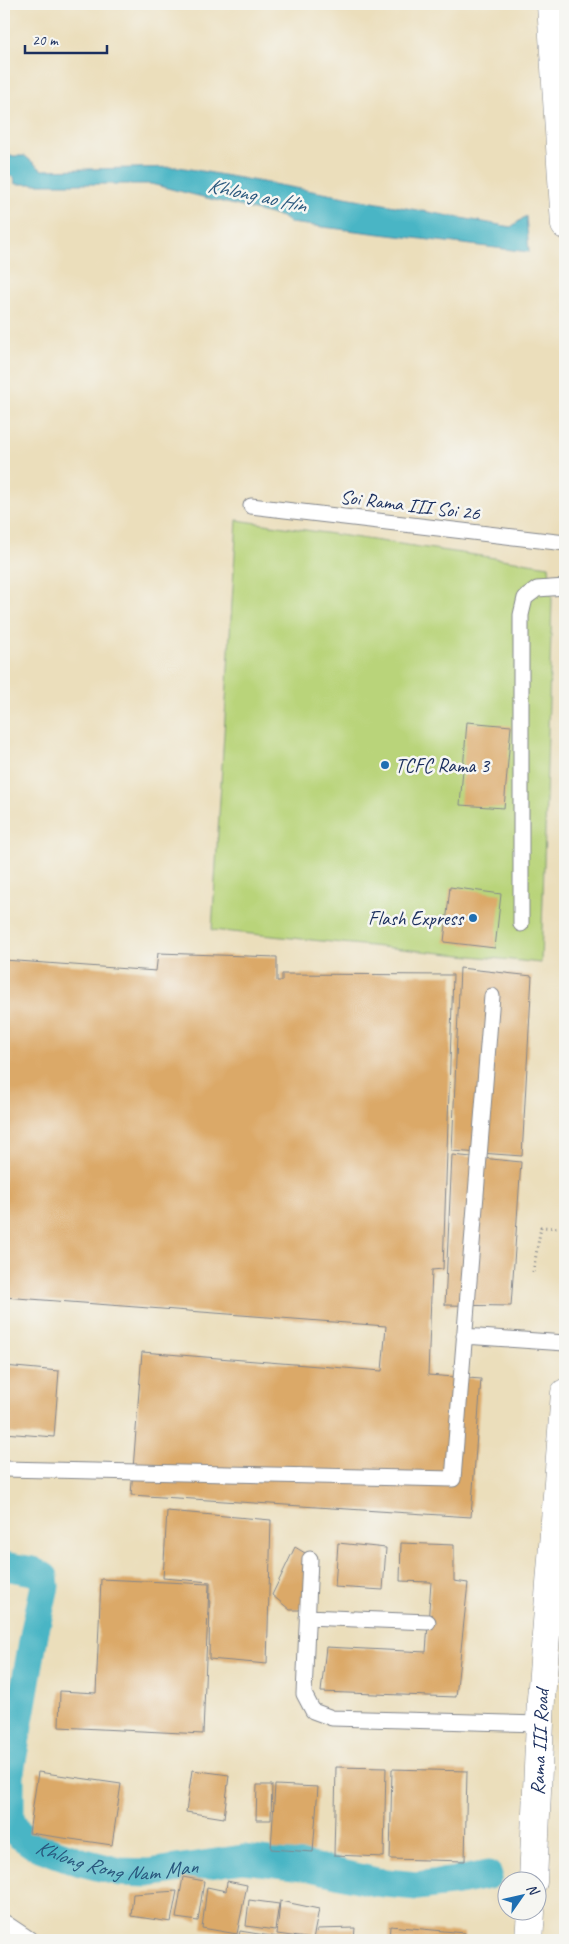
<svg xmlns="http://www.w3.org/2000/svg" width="569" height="1944" font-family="Caveat,sans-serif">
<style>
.green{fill:#b9d47a;stroke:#6a826c}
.water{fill:#49b5c5;stroke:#327292}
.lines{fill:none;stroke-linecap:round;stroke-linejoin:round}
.canal{stroke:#49b5c5;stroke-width:29}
.building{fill:#dba967}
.service-casing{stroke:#83868c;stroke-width:17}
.primary-casing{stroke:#83868c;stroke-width:29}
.path{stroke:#83868c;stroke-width:3;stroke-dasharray:1 4;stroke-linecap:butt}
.service{stroke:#fff;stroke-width:15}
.primary{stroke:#fff;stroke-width:28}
.poi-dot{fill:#1f6fb2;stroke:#f6f6f2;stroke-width:2}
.labels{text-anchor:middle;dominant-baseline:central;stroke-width:5;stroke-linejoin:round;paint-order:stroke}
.street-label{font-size:20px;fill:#1b2f5e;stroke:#f6f6f2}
.poi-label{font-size:20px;fill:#1b2f5e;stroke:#f6f6f2;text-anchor:start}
.water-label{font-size:21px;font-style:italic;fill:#29577d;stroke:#f6f6f2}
</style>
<rect width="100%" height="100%" fill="#f6f6f2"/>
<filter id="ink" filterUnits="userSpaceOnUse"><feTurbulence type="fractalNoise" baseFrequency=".02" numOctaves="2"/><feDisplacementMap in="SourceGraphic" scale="10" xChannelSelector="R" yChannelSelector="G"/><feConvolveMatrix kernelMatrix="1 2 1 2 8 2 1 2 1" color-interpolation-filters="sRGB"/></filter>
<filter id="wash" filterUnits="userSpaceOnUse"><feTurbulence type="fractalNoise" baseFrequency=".0096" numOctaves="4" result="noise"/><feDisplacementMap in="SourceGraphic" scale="20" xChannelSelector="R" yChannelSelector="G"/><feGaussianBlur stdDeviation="1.12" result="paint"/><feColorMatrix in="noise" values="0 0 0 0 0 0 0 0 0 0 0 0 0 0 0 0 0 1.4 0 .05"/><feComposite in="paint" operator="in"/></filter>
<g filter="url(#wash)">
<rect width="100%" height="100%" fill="#ebdebb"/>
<path class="green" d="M237,520L549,566L552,600L541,963L212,930Z"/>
<path class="water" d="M4,156H25L42,170L179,167L511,227L526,216L529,252L290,223L282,217L151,184H15L14,177L4,175Z"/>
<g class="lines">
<path class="canal" id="s1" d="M4,1566L33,1571L44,1577L45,1586L35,1630L10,1772V1818L18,1834L34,1845L81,1862L120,1872L149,1873L243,1859L311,1867L376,1882L417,1886L458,1881L488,1875"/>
</g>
<g id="blocks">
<path class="building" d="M467,722L511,726L504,808L460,805Z
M450,887L501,894L495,948L444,942Z
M158,953L277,957V981H282V974L453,975L443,1269L432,1270L428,1375L481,1379L471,1517L131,1495L142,1352L382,1371L386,1326L4,1297V960L156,971Z
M460,968L532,976L522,1156L452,1151Z
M452,1155L521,1162L511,1306L445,1305Z
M4,1366L59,1371L54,1437L4,1433Z
M167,1511L271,1520L267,1664L209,1659L210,1582L163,1578Z
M338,1543L386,1548L383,1590L335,1587Z
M401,1543L454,1545V1581L468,1583L456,1697L321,1692L326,1647L426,1652L431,1582L400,1581Z
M295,1547L305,1553L304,1567L318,1577L301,1604L303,1606L299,1610H290L272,1595Z
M101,1579L209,1584L203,1734L59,1727L60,1691L96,1693Z
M336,1767L386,1768L384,1857L334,1855Z
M392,1769L467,1771L465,1861L390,1859Z
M192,1770L229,1775L224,1818L186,1812Z
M38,1772L121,1784L112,1845L29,1833Z
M257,1785H272L271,1820H256Z
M275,1785L318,1787L313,1852L271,1849Z
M183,1877L204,1881L198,1921L176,1918Z
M227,1881L247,1885L237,1934L202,1928L207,1887L226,1891Z
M177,1891L171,1922L131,1916L133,1894Z
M249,1900L279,1904L275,1930L246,1926Z
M280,1901L319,1909L313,1939L277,1934Z
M390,1926L465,1933V1940H389Z
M355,1928L354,1940H316L317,1929Z
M240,1931L283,1938L282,1940H238Z"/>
</g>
</g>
<g filter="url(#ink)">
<use href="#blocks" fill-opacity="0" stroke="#83868c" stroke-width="1"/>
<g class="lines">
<defs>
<path id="service" d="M251,506L565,543
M521,924V615L525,598L537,589L565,587
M464,1336L565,1343
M4,1469L453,1479L492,996
M310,1559L304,1694L313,1711L332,1718L540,1724
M307,1617L428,1622
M4,1922L31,1940"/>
<g id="primary">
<path d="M551,4L565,225"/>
<path id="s2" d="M533,1882L541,1699L565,1393"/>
<path d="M529,1940L531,1912"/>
</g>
</defs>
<use href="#service" class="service-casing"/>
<use href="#primary" class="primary-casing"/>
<path class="path" d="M533,1272L541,1227L565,1228"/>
<use href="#service" class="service"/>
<use href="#primary" class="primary"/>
</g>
</g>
<g class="poi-dot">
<circle cx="385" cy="765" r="5"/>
<circle cx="473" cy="918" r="5"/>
</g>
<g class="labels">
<g class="street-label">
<text transform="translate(410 505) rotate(7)">Soi Rama III Soi 26</text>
<text stroke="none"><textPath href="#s2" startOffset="140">Rama III Road</textPath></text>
</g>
<g class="poi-label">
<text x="395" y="765">TCFC Rama 3</text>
<text x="463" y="918" text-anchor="end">Flash Express</text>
</g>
<g class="water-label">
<text transform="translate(257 195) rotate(12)">Khlong ao Hin</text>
<text stroke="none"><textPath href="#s1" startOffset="409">Khlong Rong Nam Man</textPath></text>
</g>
</g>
<rect width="569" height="1944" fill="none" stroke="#f6f6f2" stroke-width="20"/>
<g transform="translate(522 1896) rotate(56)"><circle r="24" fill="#f6f6f2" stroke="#9ea6b7"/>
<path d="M0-4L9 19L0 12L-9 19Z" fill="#1f6fb2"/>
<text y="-8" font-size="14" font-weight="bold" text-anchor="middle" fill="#1b2f5e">N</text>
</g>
<path d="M25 45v8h82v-8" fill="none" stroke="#1b2f5e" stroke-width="2.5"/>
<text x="32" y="45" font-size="15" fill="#1b2f5e" stroke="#f6f6f2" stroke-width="4" paint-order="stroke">20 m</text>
</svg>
